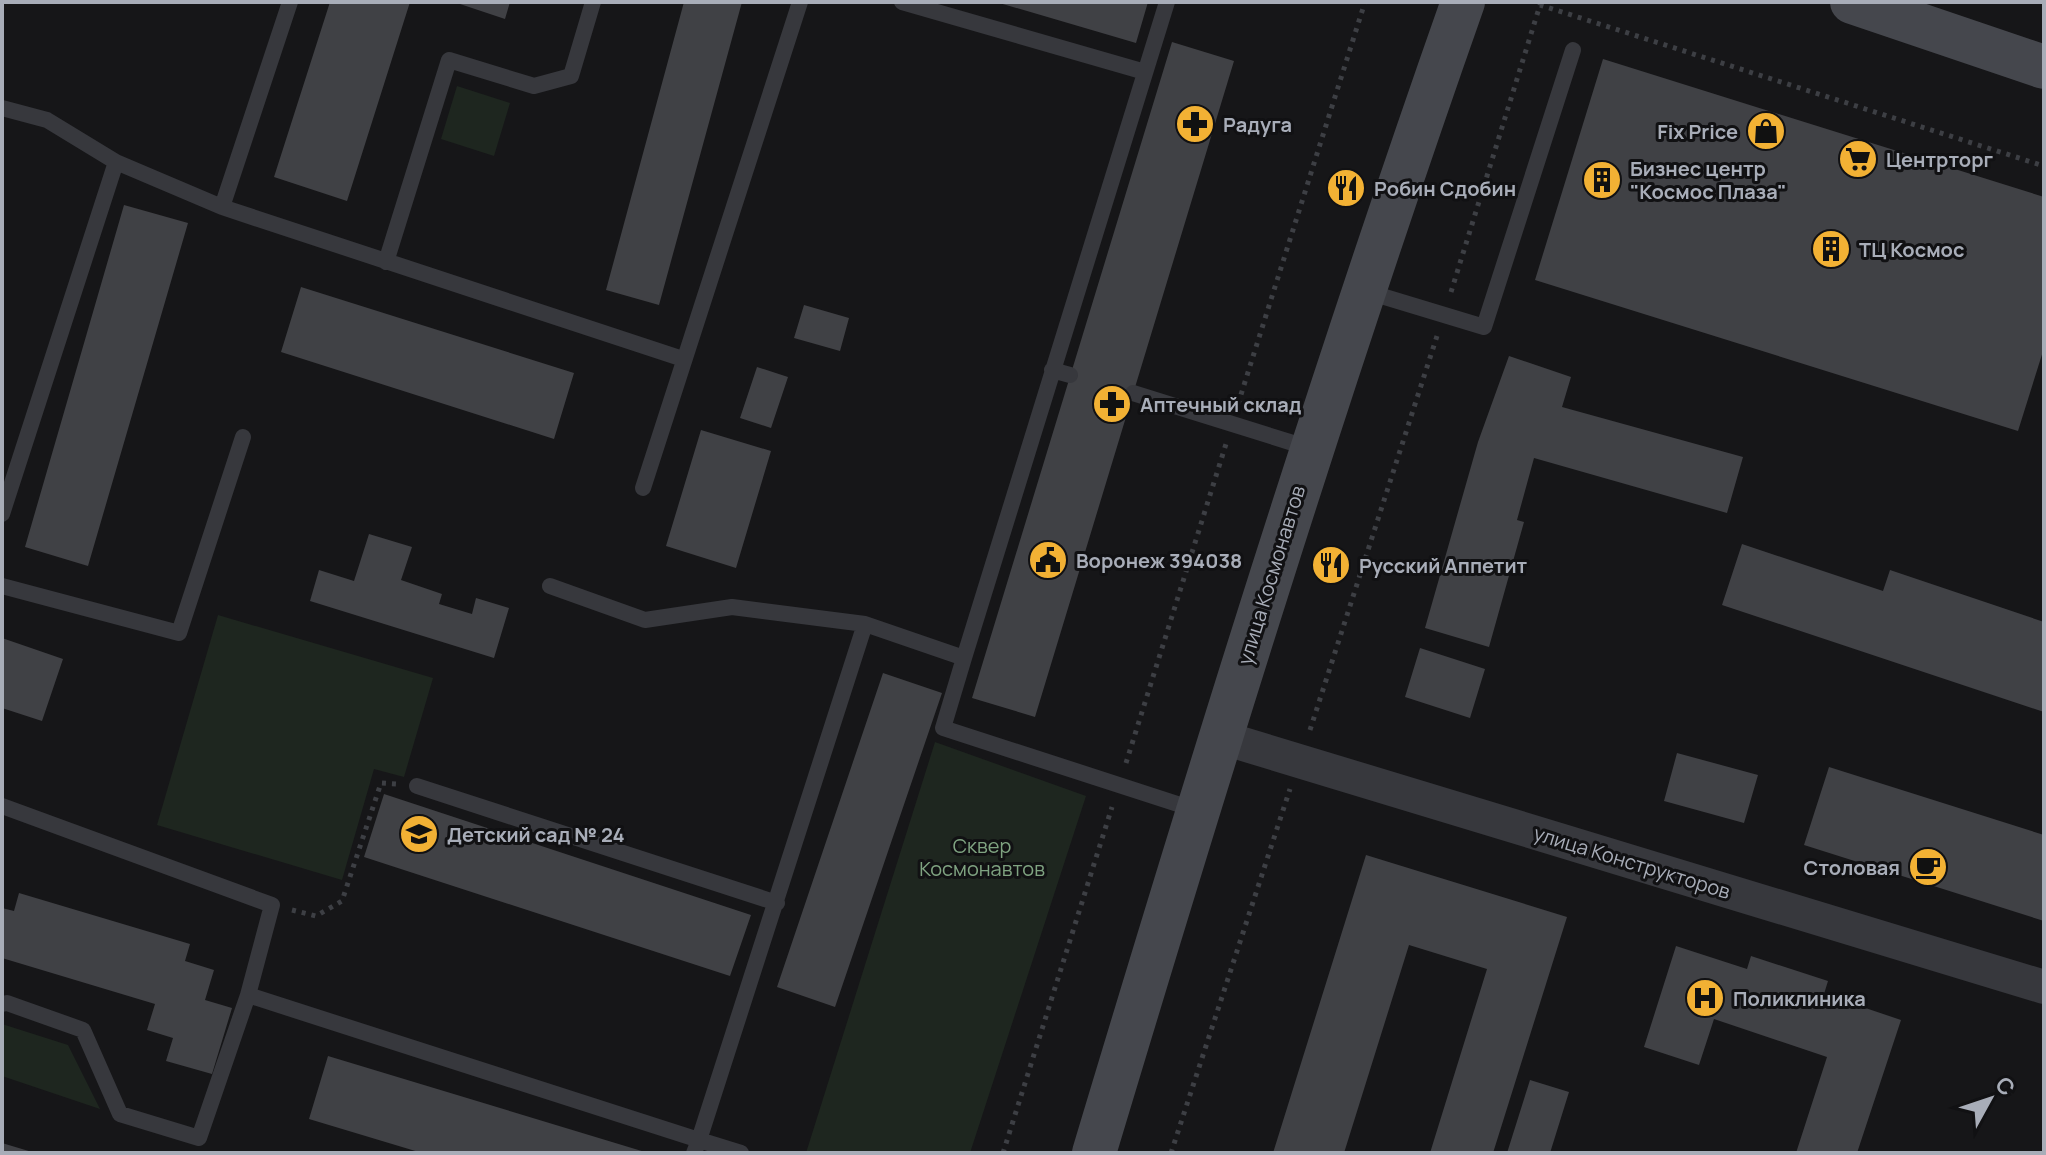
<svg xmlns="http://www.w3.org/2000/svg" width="2046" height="1155" font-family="Manrope,sans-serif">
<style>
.green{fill:#1e261f}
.building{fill:#404145}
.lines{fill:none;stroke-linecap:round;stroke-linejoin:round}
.path{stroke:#3d3f44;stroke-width:5;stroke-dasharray:4 6;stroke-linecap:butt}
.lane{stroke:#37383d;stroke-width:16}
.street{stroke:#37383d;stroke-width:34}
.secondary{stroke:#45474d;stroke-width:44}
.labels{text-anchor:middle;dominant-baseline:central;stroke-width:6;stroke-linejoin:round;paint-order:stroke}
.poi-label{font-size:20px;font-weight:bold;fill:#a8adb8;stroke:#111113;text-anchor:start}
.street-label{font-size:20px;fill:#a8adb8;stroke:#111113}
.park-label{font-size:20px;fill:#7fa381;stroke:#111113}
</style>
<rect width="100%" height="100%" fill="#161618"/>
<path class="green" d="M457,86L510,103L494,156L441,139Z
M218,615L433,678L404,777L374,769L342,880L157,825Z
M935,742L1086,796L970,1153H806Z
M2,1024L68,1045L100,1109L2,1076Z"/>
<path class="building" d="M330,2H410L347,201L274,177Z
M454,2H510L505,19Z
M684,2H742L659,305L606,290Z
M996,2H1148L1136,43Z
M1172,42L1234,61L1035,717L972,698Z
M1603,59L2044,197V348L2018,431L1535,280Z
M124,205L188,223L88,566L25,547Z
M301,287L574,373L554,439L281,352Z
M804,305L849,318L840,351L794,338Z
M1509,356L1571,377L1562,407L1743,457L1727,513L1534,458L1517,520L1524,522L1489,647L1425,628L1478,442Z
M757,367L788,377L771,428L740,418Z
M701,430L771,451L736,568L666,546Z
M369,534L412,547L401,580L442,594L439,604L472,614L476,598L509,608L494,658L310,601L319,570L354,581Z
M1742,544L1883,591L1890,570L2044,622V712L1722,605Z
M2,638L63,659L42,721L2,708Z
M1420,648L1485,669L1470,718L1405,697Z
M883,673L942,693L835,1007L777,987Z
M1677,753L1758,775L1744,823L1664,801Z
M1829,767L2044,835V921L1804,845Z
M384,794L751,915L730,976L364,857Z
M1366,855L1567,917L1493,1153H1430L1487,969L1409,945L1344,1153H1273Z
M19,893L190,944L185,961L214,970L205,1000L232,1008L212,1074L166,1061L173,1038L147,1030L155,1004L2,958V908L14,911Z
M1676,946L1747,969L1751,956L1828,981L1824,994L1901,1020L1857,1153H1796L1827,1057L1714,1019L1699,1065L1644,1047Z
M328,1056L645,1152V1153H422L309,1119Z
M1530,1080L1569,1092L1550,1153H1507Z
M2,1143L32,1152V1153H2Z"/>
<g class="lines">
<path class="path" d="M1451,292L1540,5L2044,166
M1238,404L1365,2
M1310,730L1437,336
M1126,763L1226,444
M292,910L316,916L342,901L381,783L396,784
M1003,1153L1112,807
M1171,1153L1290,789"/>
<path class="lane" d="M902,2L1145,72
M2,108L47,120L116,162L222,207L683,359
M222,207L290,2
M386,262L449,60L534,86L571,76L593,2
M1365,291L1484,327L1573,50
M1052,370L1070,375
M1133,393L1309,448
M643,488L800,2
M2,514L116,162
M2,586L179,633L243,437
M550,586L645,620L732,607L865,624L964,658L943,728L1196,810
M964,658L1167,2
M417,786L777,903
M2,806L272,905L248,995
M2,1004L7,1003L83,1030L120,1114L199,1138L248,995L699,1140L865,624
M694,1153L699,1140L741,1153"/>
<path class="street" d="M1220,737L2044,987"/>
<path class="secondary" d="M1852,2L2044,67
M1094,1153C1210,767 1329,382 1463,2"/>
</g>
<defs>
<symbol id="pharmacy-disc" viewBox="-11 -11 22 22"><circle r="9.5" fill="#f2b134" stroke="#111113"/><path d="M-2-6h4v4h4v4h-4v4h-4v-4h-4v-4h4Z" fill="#111"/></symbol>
<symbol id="shop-disc" viewBox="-11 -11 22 22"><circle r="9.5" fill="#f2b134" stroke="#111113"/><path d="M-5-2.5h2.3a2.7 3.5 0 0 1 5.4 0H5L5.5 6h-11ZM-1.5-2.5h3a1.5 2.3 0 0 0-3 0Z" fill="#111"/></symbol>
<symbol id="supermarket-disc" viewBox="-11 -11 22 22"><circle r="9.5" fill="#f2b134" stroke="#111113"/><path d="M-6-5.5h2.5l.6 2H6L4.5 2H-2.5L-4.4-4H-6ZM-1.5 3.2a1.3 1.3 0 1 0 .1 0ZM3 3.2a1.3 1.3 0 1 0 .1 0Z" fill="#111"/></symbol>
<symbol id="building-disc" viewBox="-11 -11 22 22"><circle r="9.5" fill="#f2b134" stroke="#111113"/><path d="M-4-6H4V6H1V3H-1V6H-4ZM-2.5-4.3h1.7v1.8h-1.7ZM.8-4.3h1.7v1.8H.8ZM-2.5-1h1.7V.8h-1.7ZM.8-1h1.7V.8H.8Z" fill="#111"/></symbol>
<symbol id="restaurant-disc" viewBox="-11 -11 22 22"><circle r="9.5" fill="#f2b134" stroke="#111113"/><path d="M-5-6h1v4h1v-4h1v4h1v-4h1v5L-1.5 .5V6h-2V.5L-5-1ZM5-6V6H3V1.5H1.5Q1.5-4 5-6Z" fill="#111"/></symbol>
<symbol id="civic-disc" viewBox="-11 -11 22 22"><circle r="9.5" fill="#f2b134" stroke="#111113"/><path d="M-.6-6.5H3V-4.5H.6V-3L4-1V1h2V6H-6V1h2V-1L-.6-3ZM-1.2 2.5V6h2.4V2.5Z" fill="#111"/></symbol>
<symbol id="school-disc" viewBox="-11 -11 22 22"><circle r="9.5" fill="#f2b134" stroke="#111113"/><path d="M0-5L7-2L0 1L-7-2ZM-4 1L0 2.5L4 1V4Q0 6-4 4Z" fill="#111"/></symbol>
<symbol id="cafe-disc" viewBox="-11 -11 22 22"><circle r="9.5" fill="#f2b134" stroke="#111113"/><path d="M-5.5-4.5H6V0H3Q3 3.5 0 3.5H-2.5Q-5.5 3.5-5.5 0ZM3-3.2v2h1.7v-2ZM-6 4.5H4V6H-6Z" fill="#111"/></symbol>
<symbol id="hospital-disc" viewBox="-11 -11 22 22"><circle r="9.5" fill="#f2b134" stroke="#111113"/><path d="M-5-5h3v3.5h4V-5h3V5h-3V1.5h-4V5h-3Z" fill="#111"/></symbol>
</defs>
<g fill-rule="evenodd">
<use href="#pharmacy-disc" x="1173" y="102" width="44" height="44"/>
<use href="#shop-disc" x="1744" y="109" width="44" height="44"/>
<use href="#supermarket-disc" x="1836" y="137" width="44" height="44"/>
<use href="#building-disc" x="1580" y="158" width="44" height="44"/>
<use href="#restaurant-disc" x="1324" y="166" width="44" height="44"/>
<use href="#building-disc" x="1809" y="227" width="44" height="44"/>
<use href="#pharmacy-disc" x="1090" y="382" width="44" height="44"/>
<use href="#civic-disc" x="1026" y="538" width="44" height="44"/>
<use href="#restaurant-disc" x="1309" y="543" width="44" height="44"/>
<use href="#school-disc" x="397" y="812" width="44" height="44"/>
<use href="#cafe-disc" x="1906" y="845" width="44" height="44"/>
<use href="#hospital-disc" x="1683" y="976" width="44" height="44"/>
</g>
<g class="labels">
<g class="poi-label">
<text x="1223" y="124">Радуга</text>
<text x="1738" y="131" text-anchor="end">Fix Price</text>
<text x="1886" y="159">Центрторг</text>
<text x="1630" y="168">Бизнес центр<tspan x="1630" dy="23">"Космос Плаза"</tspan></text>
<text x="1374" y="188">Робин Сдобин</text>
<text x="1859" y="249">ТЦ Космос</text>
<text x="1140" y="404">Аптечный склад</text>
<text x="1076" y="560">Воронеж 394038</text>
<text x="1359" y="565">Русский Аппетит</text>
<text x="447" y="834">Детский сад № 24</text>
<text x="1900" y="867" text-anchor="end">Столовая</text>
<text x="1733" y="998">Поликлиника</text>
</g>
<g class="street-label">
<text transform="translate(1271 575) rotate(-73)">улица Космонавтов</text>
<text transform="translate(1632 862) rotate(17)">улица Конструкторов</text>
</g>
<g class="park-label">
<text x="982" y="845">Сквер<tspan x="982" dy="23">Космонавтов</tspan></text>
</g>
</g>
<rect width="2046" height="1155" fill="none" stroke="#a8adb8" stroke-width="8"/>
<g transform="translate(1990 1099) rotate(50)" stroke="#111113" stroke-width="6" paint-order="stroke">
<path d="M0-6L14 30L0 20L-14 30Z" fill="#a8adb8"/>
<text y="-12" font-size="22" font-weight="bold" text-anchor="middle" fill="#a8adb8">С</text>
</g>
</svg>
